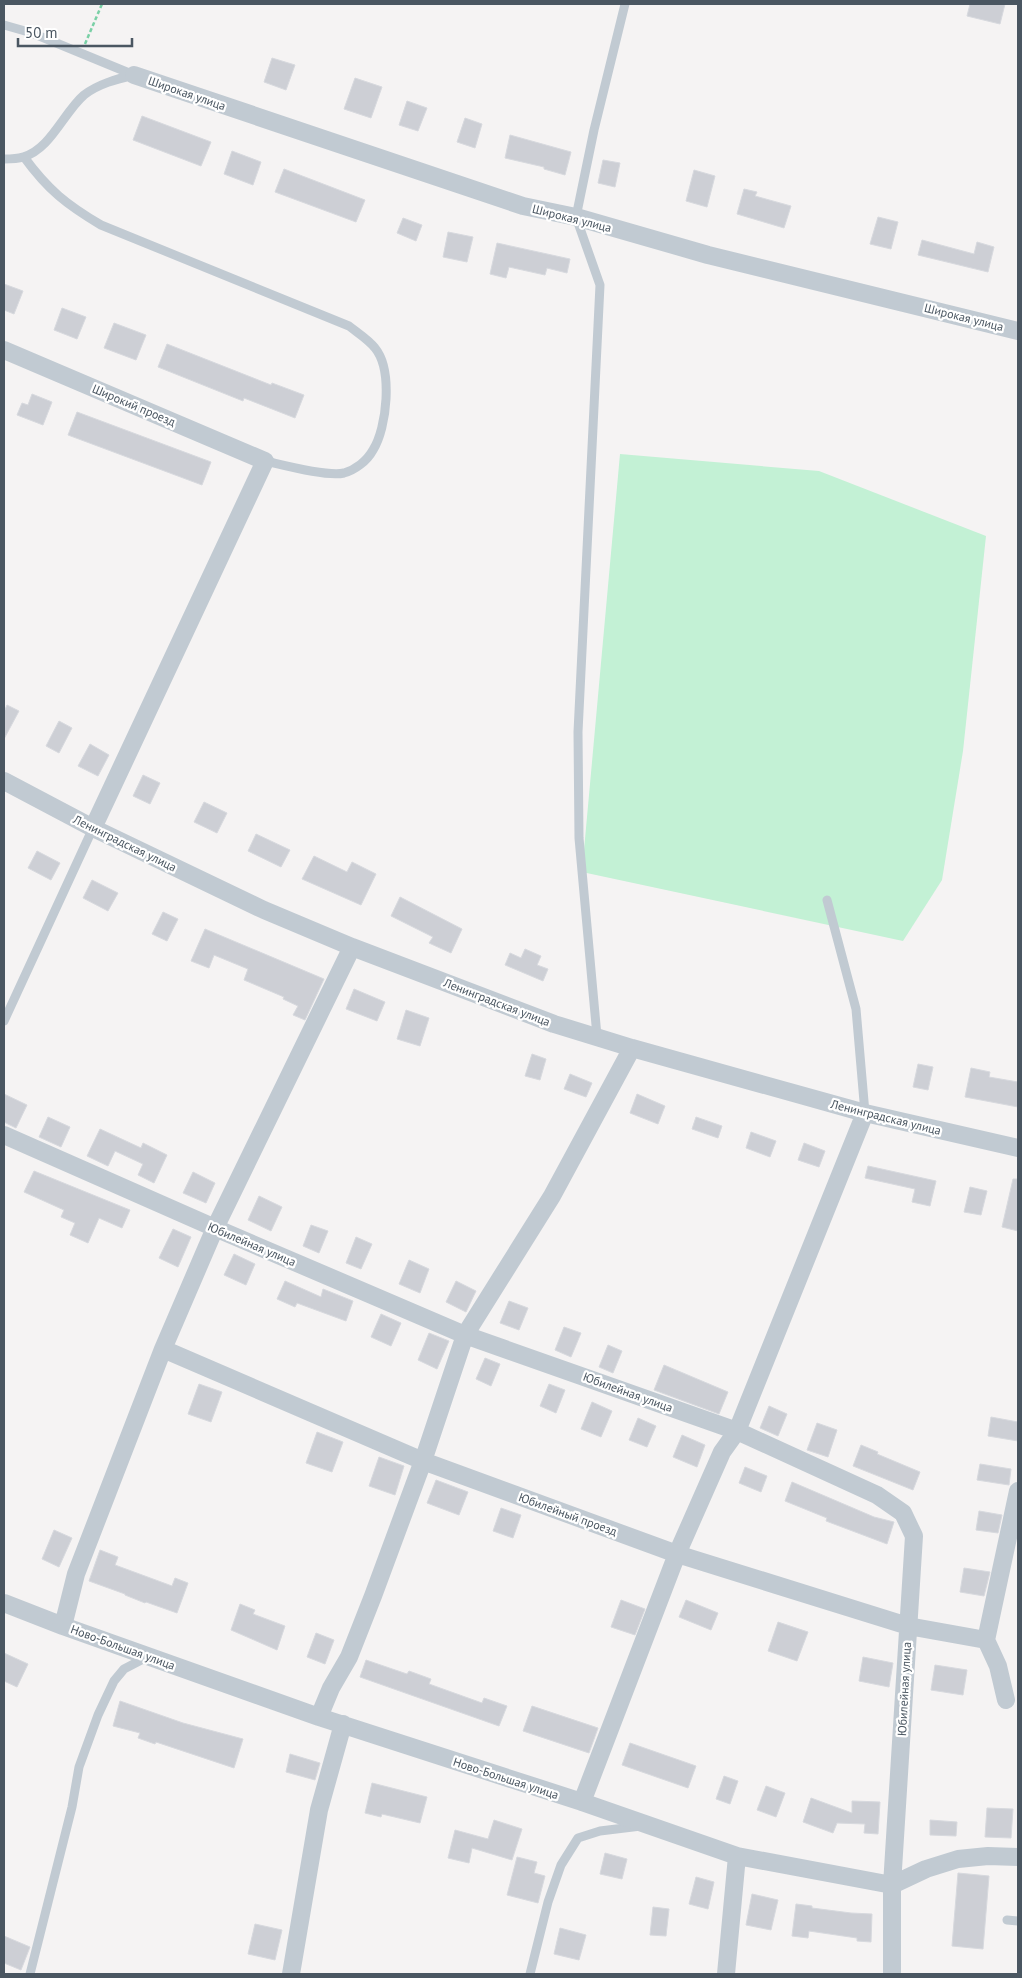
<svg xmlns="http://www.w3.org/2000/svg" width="1022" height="1978" font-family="'PT Sans',sans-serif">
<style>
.green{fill:#c3f1d5}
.building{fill:#cdcfd5;stroke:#d7d9de}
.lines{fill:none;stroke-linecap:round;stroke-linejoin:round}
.path{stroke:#7ad0a6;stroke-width:2.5;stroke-dasharray:4 2.5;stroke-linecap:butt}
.lane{stroke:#c1cad2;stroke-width:9}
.street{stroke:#c1cad2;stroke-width:18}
.labels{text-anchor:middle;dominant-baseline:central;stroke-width:4.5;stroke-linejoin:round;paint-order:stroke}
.street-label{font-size:12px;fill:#4a5661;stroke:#fff}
</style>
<rect width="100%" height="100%" fill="#f5f3f3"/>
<path class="green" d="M620,454L819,471L986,536L963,751L942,880L903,941L582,872Z"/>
<path class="building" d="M970,4H1005L1000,24L967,16Z
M272,58L295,65L286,90L264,82Z
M355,78L382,87L371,118L344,109Z
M407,101L427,108L418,131L399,125Z
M142,116L211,142L201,166L133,140Z
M465,118L482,124L475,148L457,142Z
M510,135L571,152L565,175L544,169V167L505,158Z
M232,151L261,162L253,185L224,174Z
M603,160L620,163L615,187L598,183Z
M284,169L365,200L356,222L275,192Z
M694,170L715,176L707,207L686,201Z
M744,189L757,192L755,196L791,206L784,228L737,214Z
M878,217L898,222L891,249L870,244Z
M403,218L422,225L416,241L397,233Z
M448,232L473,237L467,262L443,257Z
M922,240L974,254L977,242L994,247L988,272L918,255Z
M497,243L570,259L567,273L547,268L545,275L509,267L506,278L490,274Z
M4,284L23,291L14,314L4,310Z
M62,308L86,317L77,339L54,330Z
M114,323L146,335L136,360L104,348Z
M167,344L271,385L272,383L304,395L295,418L244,398L243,401L158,367Z
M32,394L52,402L43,425L17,415L22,403L28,405Z
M77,412L211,462L202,485L68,435Z
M7,705L19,711L4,739V712Z
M59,721L72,728L59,753L46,746Z
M90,744L109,755L98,776L78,766Z
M143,775L160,783L150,804L133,796Z
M204,802L227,813L217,833L194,822Z
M256,834L290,850L281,867L248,851Z
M37,851L60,863L51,880L28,868Z
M314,856L347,872L352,862L376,874L361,905L302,879Z
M92,880L118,893L108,911L83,898Z
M400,897L462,929L451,953L429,943L433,937L391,916Z
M163,912L178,919L167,941L152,934Z
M205,929L324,979L305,1020L293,1015L298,1006L283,999L284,997L244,980L248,969L214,955L209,968L191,961Z
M525,949L541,956L537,965L548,969L543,981L505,965L510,953L521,958Z
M354,989L385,1002L377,1021L346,1009Z
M406,1010L429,1018L420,1046L397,1039Z
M532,1054L546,1059L540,1080L525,1076Z
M918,1064L933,1067L928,1090L913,1087Z
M971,1068L990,1072L989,1077L1018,1082V1107L965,1097Z
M570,1074L592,1083L586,1097L564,1089Z
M4,1094L27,1105L16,1128L4,1122Z
M637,1094L665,1106L658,1124L630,1113Z
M48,1117L70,1127L61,1147L39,1137Z
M696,1117L722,1126L718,1138L692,1129Z
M100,1129L141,1148L143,1143L167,1155L154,1183L138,1175L143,1164L115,1151L108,1166L87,1156Z
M751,1132L776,1141L770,1157L746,1148Z
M804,1143L825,1151L819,1167L798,1160Z
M868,1166L936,1181L930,1206L912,1202L915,1189L865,1178Z
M34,1171L130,1210L122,1228L99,1218L88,1243L70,1235L75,1223L61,1217L64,1210L24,1192Z
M193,1172L215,1183L206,1203L183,1193Z
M1013,1179H1018V1231L1002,1227Z
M970,1187L987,1191L981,1215L964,1212Z
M259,1196L282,1207L271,1231L248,1220Z
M311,1225L328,1231L319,1253L303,1246Z
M173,1229L191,1237L178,1267L159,1258Z
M356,1237L372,1244L361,1269L346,1263Z
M234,1254L255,1264L246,1285L224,1275Z
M409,1260L429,1269L420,1293L399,1284Z
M285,1281L321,1297L323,1289L353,1301L346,1321L297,1303L295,1307L277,1299Z
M456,1281L476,1291L466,1312L446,1302Z
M509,1301L528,1308L519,1330L500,1323Z
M381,1314L401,1323L391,1346L371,1337Z
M564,1327L581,1333L571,1357L555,1350Z
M429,1333L449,1341L437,1369L418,1360Z
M608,1345L622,1351L613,1373L599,1367Z
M485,1358L500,1364L491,1386L476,1379Z
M664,1365L728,1392L719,1414L654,1390Z
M199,1384L222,1392L211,1422L188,1414Z
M549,1384L565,1390L556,1413L540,1406Z
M592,1402L612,1411L601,1437L581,1429Z
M769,1406L787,1414L778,1436L760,1428Z
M991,1417L1018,1422V1441L988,1436Z
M638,1418L656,1426L647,1447L629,1440Z
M817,1423L837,1430L828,1457L807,1450Z
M317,1432L343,1442L332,1472L306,1463Z
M682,1435L705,1445L697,1467L673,1457Z
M861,1445L878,1452L877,1454L920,1472L913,1490L853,1466Z
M379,1457L404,1466L395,1495L369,1486Z
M980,1464L1011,1469L1009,1485L977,1480Z
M745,1467L767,1476L761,1492L739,1483Z
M436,1480L468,1492L459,1515L427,1503Z
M792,1482L874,1517L894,1522L887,1544L826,1521L827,1518L785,1501Z
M501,1508L521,1515L513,1538L493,1531Z
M979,1511L1002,1515L998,1533L976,1530Z
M54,1530L72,1538L59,1567L42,1559Z
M100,1550L118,1557L115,1565L172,1586L175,1578L188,1583L177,1613L146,1602L145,1603L125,1595V1594L89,1581Z
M964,1568L990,1572L984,1596L960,1592Z
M621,1600L645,1609L635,1635L611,1627Z
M686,1600L718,1613L711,1630L679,1617Z
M240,1604L255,1610L253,1614L285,1626L277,1650L231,1630Z
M778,1622L808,1632L797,1661L768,1651Z
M316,1633L334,1640L325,1664L307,1657Z
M4,1653L28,1664L17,1687L4,1681Z
M863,1657L893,1663L889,1687L859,1681Z
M366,1660L407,1674L409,1671L431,1679L429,1684L482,1703L484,1698L507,1706L499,1726L360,1677Z
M935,1665L967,1670L963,1695L931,1690Z
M120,1701L183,1723L243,1739L234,1768L156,1742L155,1744L138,1738L140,1733L113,1726Z
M532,1706L598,1728L589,1753L523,1731Z
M630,1743L696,1766L688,1788L622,1765Z
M290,1754L320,1763L315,1780L286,1772Z
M724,1776L738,1781L730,1804L716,1799Z
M372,1783L427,1797L420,1823L382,1814L381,1817L365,1813Z
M766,1786L785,1793L776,1817L757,1810Z
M811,1798L852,1813V1801L880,1802L878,1834L864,1833L865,1824L837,1823L833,1833L803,1822Z
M987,1808L1013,1809L1011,1838L985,1837Z
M494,1820L522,1829L512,1860L472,1848L469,1863L448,1858L455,1830L488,1839Z
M930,1820L957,1822L956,1836L930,1835Z
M605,1853L627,1859L622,1879L600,1874Z
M517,1857L537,1862L534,1873L545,1876L538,1903L507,1895Z
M958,1873L989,1876L983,1949L952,1946Z
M696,1877L714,1882L708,1909L689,1904Z
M752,1894L778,1900L771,1930L746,1925Z
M796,1904L812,1906V1908L851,1913L872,1914L871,1942L857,1941V1938L809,1931L808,1938L792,1936Z
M653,1907L669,1909L666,1936L650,1935Z
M255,1924L282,1930L275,1960L248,1954Z
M560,1928L586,1935L579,1960L554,1954Z
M4,1936L30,1947L21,1970L4,1963Z"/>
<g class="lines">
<path class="path" d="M85,44L102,4"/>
<path class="lane" d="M4,25L32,33L134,75
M24,157C48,190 67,205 101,225L349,326C358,333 369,340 375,348C393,370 387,428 373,450C367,461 355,470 344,473C327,477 283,465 265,461
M4,159C10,159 17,159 23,157C50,150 64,112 84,95C98,84 117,79 134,75
M827,900L856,1009L865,1113
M4,1021L93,828
M597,1036L579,838L578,732L600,285L576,217L594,130L625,4
M1007,1920L1018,1921
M30,1974L72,1807L79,1767L98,1715L114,1681L124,1669L147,1657
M530,1974L548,1902L561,1865L578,1838L600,1831L641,1826"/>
<path class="street" d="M134,75L523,206L576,217L708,255L1018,331
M4,350L265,461L93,828
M4,781L93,828L264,910L352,947L554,1024L632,1048L865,1113L1018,1148
M4,1135L215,1228L465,1335L737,1431L877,1495L903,1513L914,1536L892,1885V1974
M163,1349L423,1461L677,1554L908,1626L986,1640
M4,1603L63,1626L319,1717L582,1802L737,1856L892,1885L926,1869L958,1859L988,1856L1018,1857
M63,1626L76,1574L163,1349L215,1228L352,947
M1006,1700L998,1666L986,1640L1018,1491
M319,1717L331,1688L349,1657L373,1596L423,1461L465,1335L552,1196L632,1048
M582,1802L677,1554L722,1452L737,1431L865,1113
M291,1974L319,1810L343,1724
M726,1974L737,1856"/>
</g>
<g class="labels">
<g class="street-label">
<text transform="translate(187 93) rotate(19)">Широкая улица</text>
<text transform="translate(572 218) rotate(14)">Широкая улица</text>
<text transform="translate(964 317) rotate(14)">Широкая улица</text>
<text transform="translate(134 405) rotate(23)">Широкий проезд</text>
<text transform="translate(125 843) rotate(26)">Ленинградская улица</text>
<text transform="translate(497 1002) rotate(21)">Ленинградская улица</text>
<text transform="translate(886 1117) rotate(14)">Ленинградская улица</text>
<text transform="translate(252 1244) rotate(23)">Юбилейная улица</text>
<text transform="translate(628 1392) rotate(20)">Юбилейная улица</text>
<text transform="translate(568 1514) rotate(20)">Юбилейный проезд</text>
<text transform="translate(123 1647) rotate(20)">Ново-Большая улица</text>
<text transform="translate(904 1689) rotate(-87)">Юбилейная улица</text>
<text transform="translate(506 1778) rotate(18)">Ново-Большая улица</text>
</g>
</g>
<rect width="1022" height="1978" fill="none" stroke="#4a5661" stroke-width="10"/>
<path d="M18 38v8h114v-8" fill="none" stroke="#4a5661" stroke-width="2.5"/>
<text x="25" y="38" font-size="15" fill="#4a5661" stroke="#ffffff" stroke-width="4" paint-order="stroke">50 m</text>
</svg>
